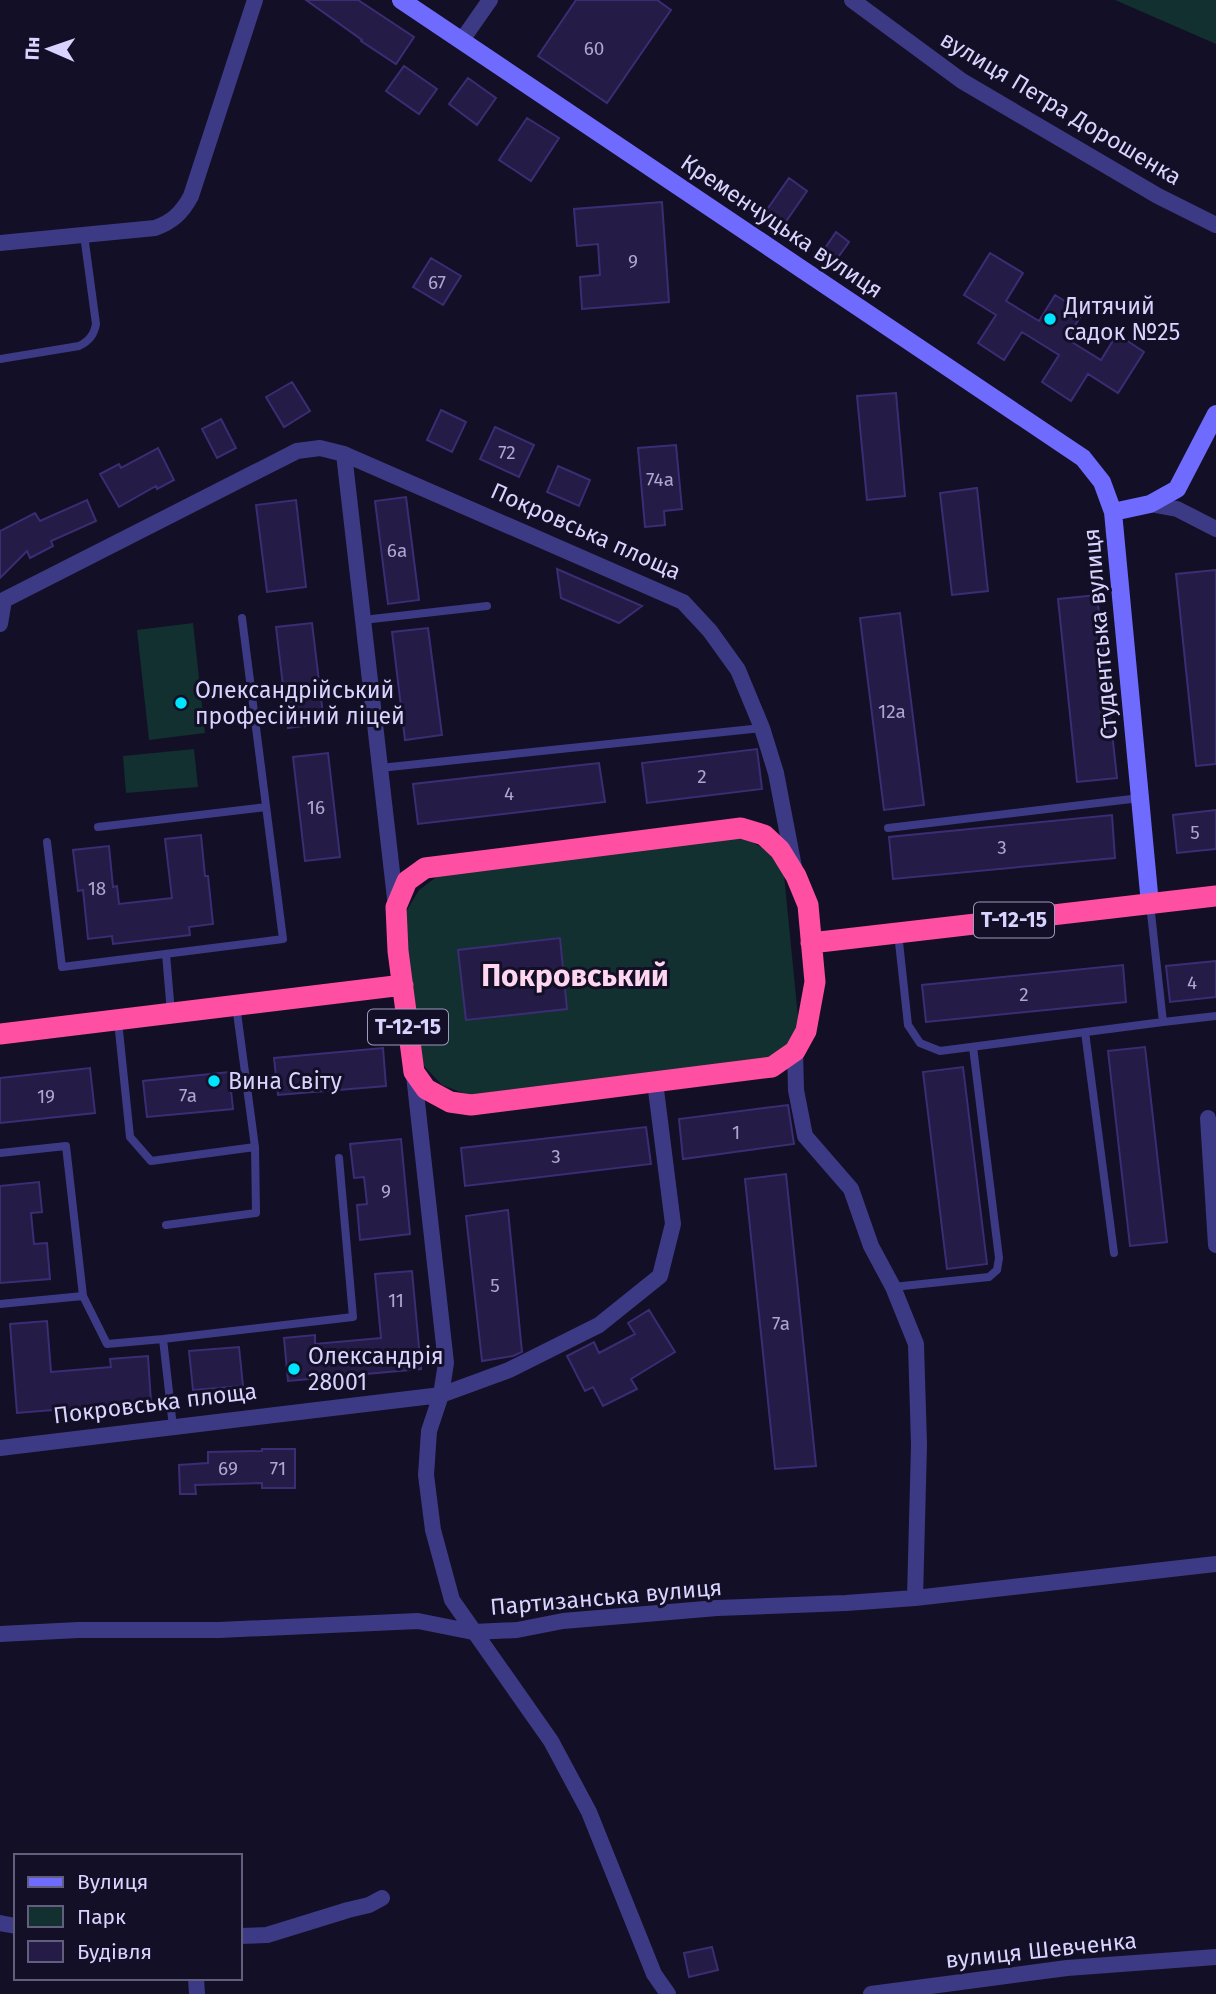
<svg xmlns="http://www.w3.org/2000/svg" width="1216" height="1994" font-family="'Fira Sans',sans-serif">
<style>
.green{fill:#12302f}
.building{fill:#241b47;stroke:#3b2d73;stroke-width:2}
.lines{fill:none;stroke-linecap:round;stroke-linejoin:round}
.lane{stroke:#3d3a85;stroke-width:8}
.street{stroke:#3d3a85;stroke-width:16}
.secondary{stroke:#6f6bff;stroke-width:18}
.highway{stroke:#ff4fa3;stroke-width:21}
.poi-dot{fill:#00e5ff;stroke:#130f26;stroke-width:2.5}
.labels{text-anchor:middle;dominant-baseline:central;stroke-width:6;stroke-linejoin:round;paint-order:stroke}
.number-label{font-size:19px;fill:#aca6d1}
.shield{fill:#130f26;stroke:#9e99be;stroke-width:2}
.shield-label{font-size:21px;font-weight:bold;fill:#d9d4ff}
.street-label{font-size:23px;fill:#d9d4ff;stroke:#130f26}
.poi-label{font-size:23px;fill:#d9d4ff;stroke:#130f26;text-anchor:start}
.district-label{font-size:30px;font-weight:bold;fill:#ffd6f0;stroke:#130f26}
</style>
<rect width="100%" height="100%" fill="#130f26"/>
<path class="green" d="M1115,0H1216V44Z
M193,623L205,733L149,740L137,630Z
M194,749L198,787L126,793L123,756Z
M739,835L770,852L784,875L799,1027L788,1048L763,1061L471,1096L442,1085L421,1063L404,915L419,890L439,875Z"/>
<path class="building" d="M306,0H358L414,37L396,64L361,41L362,40Z
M576,0H657L671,10L607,103L538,56Z
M404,66L437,89L419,114L386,91Z
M468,78L496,98L477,125L449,104Z
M527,118L559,138L531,181L499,160Z
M789,178L807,191L785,223L766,211Z
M662,202L669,302L582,309L580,277L600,275L598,244L577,246L574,209Z
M836,232L849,242L834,263L821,254Z
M990,253L1023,273L1006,301L1039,321L1055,295L1083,312L1067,339L1101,360L1117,334L1144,352L1118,393L1088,374L1071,401L1042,382L1059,355L1022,332L1004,360L978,343L996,315L964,295Z
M431,258L461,276L443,305L413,287Z
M292,382L310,411L284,427L266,397Z
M896,393L905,496L867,500L857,396Z
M441,410L466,422L452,452L427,440Z
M221,419L236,448L217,458L202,429Z
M495,427L534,445L519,477L480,459Z
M676,445L682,509L664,511L665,525L645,527L638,448Z
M158,448L174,480L157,489L156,486L119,507L100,474L119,464L121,468Z
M558,466L590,480L579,506L547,492Z
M977,488L988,591L952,595L940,493Z
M406,497L419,600L388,604L375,501Z
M87,500L96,521L51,541L53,546L30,558L27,551L0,578V531L35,513L40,521Z
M296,500L306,587L267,592L256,505Z
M557,569L642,606L619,623L561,598Z
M1216,570V764L1196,766L1176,574Z
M1097,595L1117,778L1077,782L1058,599Z
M900,613L924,805L884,810L860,618Z
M312,623L324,723L288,728L276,627Z
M428,628L442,735L405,740L392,632Z
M757,749L762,789L647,803L642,763Z
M328,753L340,857L305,861L293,757Z
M599,763L605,802L418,824L413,784Z
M1216,810V849L1177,853L1173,815Z
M1112,815L1115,858L893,879L889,837Z
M201,835L205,876H208L213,924L189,927L190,935L113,944L112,936L88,939L83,890L78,891L73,850L109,846L113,887L117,886L119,904L172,898L165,839Z
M560,938L567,1009L466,1020L458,950Z
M1216,961V997L1170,1002L1166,966Z
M1123,965L1126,1002L926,1022L922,985Z
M1145,1047L1167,1242L1130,1246L1108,1051Z
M383,1048L386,1086L278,1095L274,1058Z
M963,1067L987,1264L947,1269L923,1072Z
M90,1068L95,1113L0,1123V1078Z
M229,1072L233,1109L147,1117L143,1081Z
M788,1105L794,1144L683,1159L679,1119Z
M646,1127L651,1164L465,1186L461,1148Z
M401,1139L410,1234L360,1240L357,1205L367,1204L364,1177L354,1178L350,1144Z
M786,1174L816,1466L775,1469L745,1179Z
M39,1182L42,1212L31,1213L34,1244L47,1243L50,1279L0,1283V1186Z
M508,1210L522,1352L513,1356L482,1361L466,1216Z
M412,1271L421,1369L288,1381L284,1338L315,1335V1344L381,1338L375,1274Z
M649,1310L675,1352L631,1379L637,1389L603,1406L593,1387L585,1391L567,1356L594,1342L599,1353L635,1334L628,1323Z
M47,1321L51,1372L111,1367L110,1359L148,1356L151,1402L17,1413L10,1324Z
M239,1347L243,1386L193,1390L189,1351Z
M262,1449H295V1488H262V1483L195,1485L196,1494H180L179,1465L208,1463V1452L262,1451Z
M712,1947L718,1970L689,1977L684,1953Z"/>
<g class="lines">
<path class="lane" d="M0,359L79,346C89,341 94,335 96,324L84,235
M363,620L487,606
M380,768L762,728
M98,827L266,807
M888,828L1140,798
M47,842L62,967L283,939L242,618
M1150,904L1163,1022L1216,1016
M898,933L908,1025L920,1043L940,1051L1163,1022
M166,954L171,1013
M118,1021L130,1137L151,1161L255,1147
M1085,1032L1114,1253
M0,1153L66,1146L83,1296
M166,1225L256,1213L255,1147L236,1005
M893,1287L989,1277L997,1270L999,1258L973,1047
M0,1304L83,1296L107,1344L163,1339L353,1317L339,1158
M163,1339L173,1427"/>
<path class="street" d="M852,0L962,81L1158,196L1216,225
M462,40L490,0
M0,243L155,228C172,222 182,213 191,196L255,0
M344,454L396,907
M1150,504L1177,509L1216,529
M4,600L297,451L320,448L344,454L683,602L710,631L738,670L762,728L776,773L794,867
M0,624L4,600
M795,1051L796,1090L805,1136L851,1189L871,1246L893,1287L916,1344L919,1445L915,1598
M414,1075L446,1363L441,1395L429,1431L426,1475L433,1530L452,1600L551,1741L589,1812L654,1974L668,1994
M1208,1118L1216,1245
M0,1448L441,1395L509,1370L599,1325L660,1276L673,1224L655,1082
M0,1634L78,1630H219L418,1621L473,1632L517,1630L563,1621L717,1608L846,1603L915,1598L1216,1564
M0,1923L16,1926
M240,1936L267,1935L348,1910L369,1905L382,1898
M196,1978L197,1994
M871,1994L1067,1968L1216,1957"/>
<path class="secondary" d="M401,0L1083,458L1102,482L1113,512
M1150,904L1113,512L1150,504L1177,489L1216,414"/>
<path class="highway" d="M741,828L764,835L780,850L796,876L808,905L815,982L806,1031L795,1051L772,1067L471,1105L450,1102L426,1089L414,1072L398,951L396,907L407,881L425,868Z
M811,943L1216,896
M0,1034L403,985"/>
</g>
<g class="poi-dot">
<circle cx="1050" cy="319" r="7"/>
<circle cx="181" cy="703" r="7"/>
<circle cx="214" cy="1081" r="7"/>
<circle cx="294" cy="1369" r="7"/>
</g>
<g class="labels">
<g class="number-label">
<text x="594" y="48">60</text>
<text x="633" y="261">9</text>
<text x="437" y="282">67</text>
<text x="507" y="452">72</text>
<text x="660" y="479">74а</text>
<text x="397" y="550">6а</text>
<text x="892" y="711">12а</text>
<text x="702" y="776">2</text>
<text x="509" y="793">4</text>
<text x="316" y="807">16</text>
<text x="1195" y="832">5</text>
<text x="1002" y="847">3</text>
<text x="97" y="888">18</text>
<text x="1192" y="982">4</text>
<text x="1024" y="994">2</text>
<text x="188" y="1095">7а</text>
<text x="46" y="1096">19</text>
<text x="736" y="1132">1</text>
<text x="556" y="1156">3</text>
<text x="386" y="1191">9</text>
<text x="495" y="1285">5</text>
<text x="396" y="1300">11</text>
<text x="781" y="1323">7а</text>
<text x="228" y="1468">69</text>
<text x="278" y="1468">71</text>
</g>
<g class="shield">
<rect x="974" y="902.5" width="80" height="35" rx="5"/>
<rect x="368" y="1009.5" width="80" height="35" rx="5"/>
</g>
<g class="shield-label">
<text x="1014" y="920">Т-12-15</text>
<text x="408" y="1027">Т-12-15</text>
</g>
<g class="street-label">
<text transform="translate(1061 108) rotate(31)">вулиця Петра Дорошенка</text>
<text transform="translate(782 226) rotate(34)">Кременчуцька вулиця</text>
<text transform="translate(586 531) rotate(24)">Покровська площа</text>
<text transform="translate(1100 634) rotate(-95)">Студентська вулиця</text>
<text transform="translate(155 1403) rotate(-7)">Покровська площа</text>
<text transform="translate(606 1597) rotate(-5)">Партизанська вулиця</text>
<text transform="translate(1041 1950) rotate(-6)">вулиця Шевченка</text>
</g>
<g class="poi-label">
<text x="1064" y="306">Дитячий<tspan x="1064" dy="26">садок №25</tspan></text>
<text x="195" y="690">Олександрійський<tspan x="195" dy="26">професійний ліцей</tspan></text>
<text x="228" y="1081">Вина Світу</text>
<text x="308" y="1356">Олександрія<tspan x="308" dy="26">28001</tspan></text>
</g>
<g class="district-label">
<text x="575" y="976">Покровський</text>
</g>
</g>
<rect x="14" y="1854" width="228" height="126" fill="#130f26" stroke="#625e7d" stroke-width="2"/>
<rect x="28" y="1877" width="35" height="10" fill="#6f6bff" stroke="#625e7d" stroke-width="2"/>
<text x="77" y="1889" font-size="21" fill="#d9d4ff">Вулиця</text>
<rect x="28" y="1906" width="35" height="21" fill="#12302f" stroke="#625e7d" stroke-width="2"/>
<text x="77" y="1924" font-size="21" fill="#d9d4ff">Парк</text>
<rect x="28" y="1941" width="35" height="21" fill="#241b47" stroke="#625e7d" stroke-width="2"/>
<text x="77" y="1959" font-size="21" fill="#d9d4ff">Будівля</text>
<g transform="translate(49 49) rotate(272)" stroke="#130f26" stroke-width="5" paint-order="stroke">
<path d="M0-5L12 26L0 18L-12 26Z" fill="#d9d4ff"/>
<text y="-10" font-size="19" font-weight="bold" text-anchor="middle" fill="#d9d4ff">Пн</text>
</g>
</svg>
